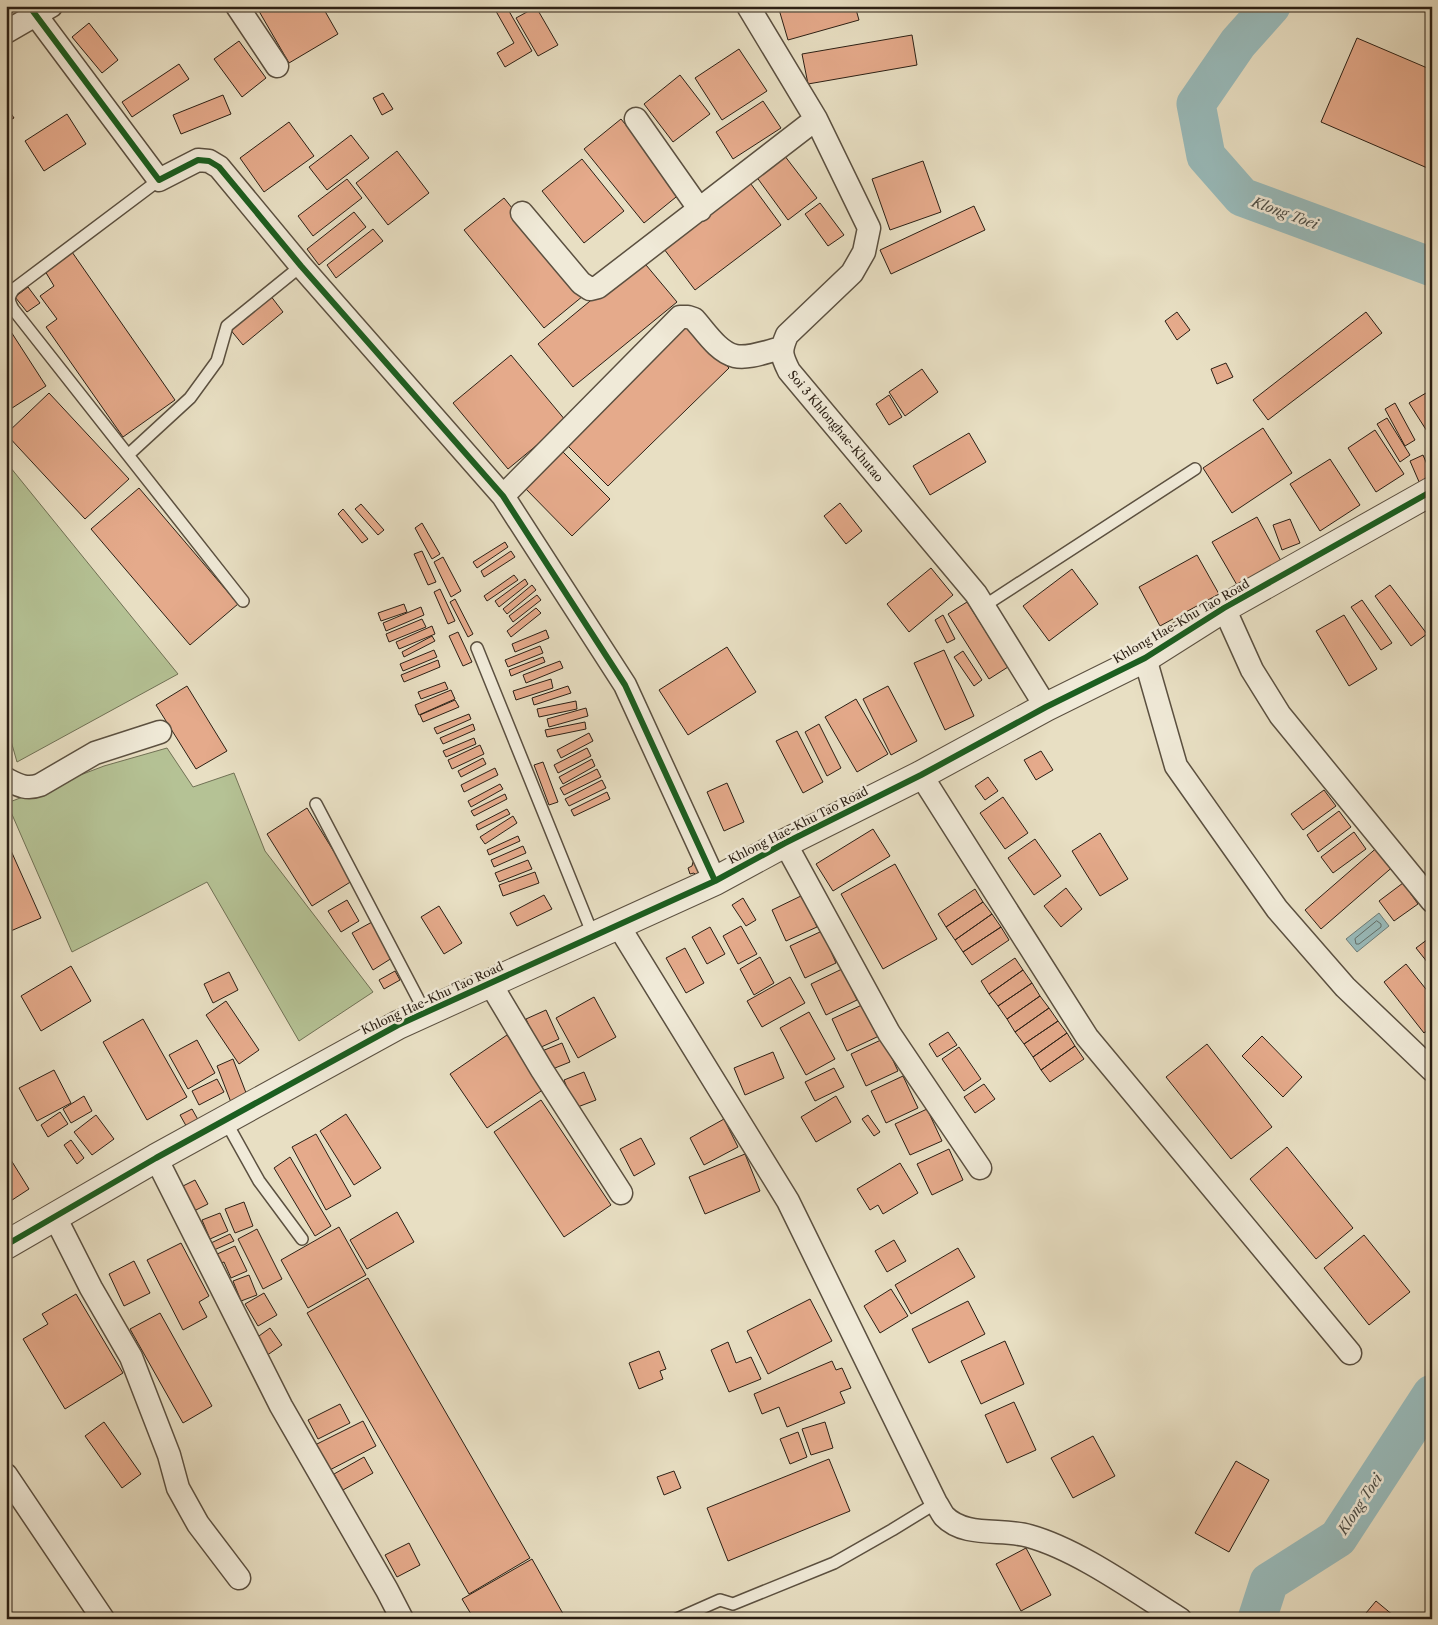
<svg xmlns="http://www.w3.org/2000/svg" width="1438" height="1625" font-family="'Libre Caslon Text',serif">
<style>
.green{fill:#b5c295;stroke:#707155}
.water{fill:#9bb;stroke:#6d7d79}
.lines{fill:none;stroke-linecap:round;stroke-linejoin:round}
.shore{stroke:#626e68;stroke-width:1}
.river{stroke:#9bb;stroke-width:39}
.building{fill:#e5aa8b;stroke:#2c2015}
.service-casing{stroke:#5b5040;stroke-width:14}
.minor-casing{stroke:#5b5040;stroke-width:25}
.tertiary-casing{stroke:#5b5040;stroke-width:30}
.service{stroke:#f0ead8;stroke-width:11}
.minor{stroke:#f0ead8;stroke-width:22}
.tertiary{stroke:#f0ead8;stroke-width:28}
.cycleway-casing{stroke:#f0ead8;stroke-width:9}
.cycleway{stroke:#1b5e20;stroke-width:6}
.labels{text-anchor:middle;dominant-baseline:central;stroke-width:5;stroke-linejoin:round;paint-order:stroke}
.street-label{font-size:12px;fill:#2c2015;stroke:#f0ead8}
.water-label{font-size:14px;font-style:italic;fill:#4d4e47;stroke:#f0ead8}
</style>
<rect width="100%" height="100%" fill="#e8dfc3"/>
<filter id="stains"><feTurbulence type="fractalNoise" baseFrequency=".004" numOctaves="4"/><feColorMatrix values="0 0 0 0 .2 0 0 0 0 .09 0 0 0 0 .02 0 0 0 .5 -.17"/></filter>
<radialGradient id="worn" r=".72"><stop offset=".6" stop-color="#630" stop-opacity="0"/><stop offset="1" stop-color="#630" stop-opacity=".3"/></radialGradient>
<path class="green" d="M6,462L178,674L17,762L9,734L11,604L6,593Z
M167,748L193,787L234,773L265,851L373,992L299,1041L207,882L72,952L7,803L104,766Z"/>
<path class="water" d="M1379,913L1389,926L1357,952L1346,939Z"/>
<g class="lines">
<path class="shore" d="M1377,921L1381,924V927L1359,944H1356L1355,939Z"/>
<path class="river" d="M1271,6L1238,43L1196,104L1206,156L1242,197L1432,267
M1257,1619L1269,1582L1338,1538L1432,1394"/>
</g>
<path class="building" d="M256,6H322L338,34L289,63Z
M493,6H506L532,51L505,67L497,53L514,43Z
M778,6H855L859,20L788,40Z
M536,7L558,45L538,56L516,18Z
M89,23L118,60L102,73L72,37Z
M912,35L917,65L808,84L802,54Z
M1357,38L1432,70V170L1321,122Z
M239,41L266,78L242,97L214,59Z
M739,49L767,91L722,120L695,78Z
M179,64L189,79L132,117L122,102Z
M680,75L710,114L673,142L644,104Z
M383,93L393,109L382,115L373,98Z
M223,95L231,114L181,134L173,115Z
M763,101L781,128L733,159L716,132Z
M6,106L14,118L6,122Z
M67,114L86,144L44,171L25,141Z
M621,119L681,193L644,223L584,149Z
M289,122L314,156L264,192L240,158Z
M351,135L369,158L327,190L309,167Z
M397,151L429,193L388,225L356,183Z
M781,151L817,198L788,220L753,172Z
M582,159L624,211L584,243L542,191Z
M923,161L941,212L890,230L872,179Z
M347,179L362,198L313,236L298,216Z
M748,180L781,225L695,290L661,245Z
M504,198L583,296L544,328L464,230Z
M820,203L844,235L828,246L805,214Z
M974,206L985,230L891,274L880,250Z
M354,212L366,227L319,265L307,249Z
M373,229L383,241L336,278L327,265Z
M72,252L175,400L123,437L46,327L57,319L40,296L54,286L45,271Z
M641,259L677,302L573,387L538,344Z
M28,287L40,303L27,312L15,297Z
M270,295L283,312L243,345L229,328Z
M1177,312L1190,330L1177,340L1165,321Z
M1366,312L1382,333L1268,420L1253,400Z
M685,323L729,368L608,486L564,442Z
M6,324L46,386L6,412Z
M511,355L566,421L508,469L453,403Z
M1226,363L1233,377L1217,384L1211,369Z
M922,369L938,392L905,416L889,392Z
M49,393L129,479L85,519L6,434Z
M1426,393L1432,402V439L1409,403Z
M889,395L902,417L889,425L876,404Z
M1395,403L1415,440L1405,446L1385,409Z
M1387,418L1410,455L1400,462L1377,424Z
M1263,428L1292,473L1232,513L1203,468Z
M1375,430L1404,474L1376,492L1348,448Z
M969,433L986,462L930,495L913,466Z
M560,449L610,499L572,536L523,486Z
M1423,455L1432,476V487L1423,491L1410,461Z
M1330,459L1360,505L1320,531L1290,484Z
M139,488L238,604L190,645L91,529Z
M840,503L862,531L846,544L824,516Z
M361,504L384,530L378,535L355,509Z
M343,509L368,539L362,543L338,514Z
M1257,517L1281,561L1237,585L1212,542Z
M1290,519L1300,543L1282,550L1273,525Z
M422,523L440,554L432,559L415,528Z
M505,542L508,547L477,568L473,562Z
M422,551L436,582L428,585L414,554Z
M511,551L515,557L484,577L481,571Z
M1197,555L1219,594L1160,626L1139,587Z
M443,557L461,591L451,597L434,562Z
M931,568L953,595L909,632L887,604Z
M1072,569L1098,604L1049,641L1023,606Z
M514,575L518,580L487,601L484,596Z
M525,579L528,584L499,607L495,601Z
M532,585L536,590L507,614L503,609Z
M1390,585L1427,634L1411,646L1375,596Z
M440,589L455,621L448,624L434,592Z
M537,595L541,600L513,622L509,616Z
M455,599L473,634L468,637L450,602Z
M1362,600L1392,643L1381,650L1351,607Z
M967,602L1008,667L989,679L948,614Z
M404,604L407,612L381,621L378,613Z
M421,607L424,615L386,631L383,623Z
M536,608L541,613L511,637L507,631Z
M943,615L955,639L947,643L935,620Z
M1344,615L1377,669L1349,686L1316,631Z
M422,619L426,627L389,642L386,634Z
M432,626L435,634L399,649L396,642Z
M546,630L549,638L515,652L512,644Z
M458,632L472,662L463,666L449,636Z
M432,636L435,641L404,657L402,652Z
M540,646L543,653L508,667L505,660Z
M727,647L756,692L688,735L659,690Z
M434,650L437,657L403,671L400,664Z
M944,650L974,716L945,730L914,663Z
M963,651L982,680L974,686L954,657Z
M543,657L545,662L511,676L509,670Z
M438,660L440,667L404,682L401,675Z
M560,661L563,668L526,683L523,675Z
M551,679L553,688L516,700L513,691Z
M445,682L448,689L421,699L418,692Z
M187,686L227,751L196,769L156,705Z
M568,686L571,693L534,705L532,698Z
M888,686L917,741L891,755L863,699Z
M451,690L455,699L419,715L415,705Z
M856,699L888,754L857,772L825,717Z
M455,700L459,707L423,722L420,715Z
M576,701L577,709L539,717L537,709Z
M586,708L588,716L549,727L547,719Z
M469,714L471,719L437,734L434,728Z
M585,722L586,729L547,737L545,730Z
M473,724L475,730L443,744L440,738Z
M819,724L841,768L827,776L805,732Z
M797,731L823,782L803,793L776,741Z
M589,733L593,741L561,758L557,750Z
M474,738L476,744L446,757L443,751Z
M480,745L484,754L452,769L448,760Z
M587,748L591,756L558,773L554,765Z
M1041,751L1053,770L1036,780L1024,760Z
M483,758L486,764L461,777L458,771Z
M592,759L595,766L563,784L559,777Z
M543,762L558,802L549,805L534,765Z
M495,768L498,775L464,792L461,785Z
M597,769L601,777L564,795L560,788Z
M988,777L998,791L985,800L975,786Z
M602,780L606,788L569,806L565,799Z
M727,783L744,822L724,831L707,792Z
M500,784L503,789L471,807L468,801Z
M1324,790L1336,806L1303,830L1291,814Z
M607,792L610,799L574,816L571,810Z
M505,794L507,799L474,816L471,811Z
M1003,797L1028,833L1005,849L980,813Z
M307,808L352,881L312,906L267,834Z
M507,809L510,814L478,830L476,825Z
M1339,811L1351,827L1318,852L1307,835Z
M513,816L517,823L485,844L480,837Z
M873,829L890,856L833,891L816,864Z
M1354,832L1366,849L1333,873L1321,857Z
M1100,833L1128,879L1100,896L1072,851Z
M518,836L520,841L489,855L487,850Z
M1035,839L1061,876L1034,895L1008,858Z
M8,844L41,918L6,933V845Z
M1380,845L1396,864L1321,929L1305,910Z
M523,846L526,853L494,867L491,860Z
M528,860L532,869L499,882L495,873Z
M696,860L701,874L696,875L694,873L690,874L688,868L692,866L693,862Z
M895,864L937,939L883,969L841,894Z
M535,872L539,883L503,896L499,885Z
M1403,883L1418,904L1394,921L1379,901Z
M1066,888L1082,909L1061,927L1044,906Z
M975,889L983,902L946,927L938,914Z
M544,895L552,909L517,926L510,913Z
M803,895L817,927L786,941L772,910Z
M743,898L756,920L746,926L732,905Z
M347,900L359,921L341,932L328,911Z
M983,902L992,914L955,940L946,927Z
M439,906L462,943L444,954L421,917Z
M992,914L1001,927L963,952L955,940Z
M372,922L392,958L373,970L352,933Z
M741,926L757,954L738,964L723,936Z
M710,927L725,954L707,964L692,937Z
M1001,927L1009,940L972,965L963,952Z
M822,931L836,963L805,978L790,946Z
M1432,936V968L1416,948Z
M685,948L704,983L686,993L666,958Z
M760,957L774,983L754,995L740,969Z
M1015,958L1023,970L989,994L981,981Z
M1406,964L1429,993L1432,990V1027L1424,1033L1384,982Z
M71,966L91,1001L41,1031L21,996Z
M842,969L857,1000L826,1015L811,984Z
M1023,970L1032,983L998,1006L989,994Z
M395,971L400,980L384,989L379,980Z
M229,972L238,990L213,1003L204,984Z
M790,977L805,1003L762,1027L747,1001Z
M1032,983L1040,996L1007,1019L998,1006Z
M1040,996L1049,1008L1015,1032L1007,1019Z
M594,997L616,1037L578,1058L556,1018Z
M226,1001L259,1050L239,1064L206,1015Z
M864,1004L879,1036L847,1051L832,1019Z
M1049,1008L1058,1021L1024,1044L1015,1032Z
M546,1010L559,1039L539,1048L526,1019Z
M809,1012L835,1059L806,1075L780,1028Z
M143,1019L187,1097L147,1120L103,1042Z
M1058,1021L1067,1033L1033,1057L1024,1044Z
M948,1032L957,1045L937,1057L929,1044Z
M1067,1033L1075,1046L1041,1070L1033,1057Z
M507,1035L544,1089L487,1128L450,1074Z
M1262,1036L1302,1077L1283,1097L1242,1056Z
M883,1039L898,1071L866,1086L851,1054Z
M197,1040L215,1073L188,1089L169,1055Z
M562,1043L570,1062L545,1072L537,1053Z
M1207,1044L1272,1127L1231,1159L1166,1077Z
M1075,1046L1084,1059L1050,1082L1041,1070Z
M959,1047L981,1079L964,1091L942,1059Z
M773,1052L784,1078L745,1095L734,1068Z
M233,1059L248,1098L232,1105L217,1066Z
M834,1068L844,1087L815,1101L805,1082Z
M54,1070L71,1103L37,1121L19,1088Z
M584,1072L596,1100L575,1108L564,1080Z
M903,1076L918,1108L886,1123L871,1091Z
M217,1079L224,1092L199,1105L192,1091Z
M984,1084L995,1099L975,1113L964,1097Z
M84,1096L92,1111L71,1123L63,1109Z
M836,1096L851,1122L816,1142L801,1117Z
M541,1100L611,1205L564,1237L494,1132Z
M192,1109L201,1125L189,1131L180,1115Z
M927,1109L942,1141L910,1155L895,1124Z
M60,1112L68,1124L48,1137L41,1125Z
M346,1114L381,1168L354,1185L320,1131Z
M96,1115L114,1139L92,1155L74,1132Z
M868,1115L880,1132L874,1136L862,1119Z
M724,1119L738,1147L704,1165L690,1138Z
M316,1134L351,1196L326,1210L292,1147Z
M641,1138L655,1164L634,1176L620,1149Z
M71,1140L84,1158L77,1164L64,1145Z
M1287,1147L1353,1228L1316,1259L1250,1179Z
M949,1149L963,1180L932,1195L917,1164Z
M6,1152L29,1189L6,1204Z
M745,1154L760,1191L705,1214L689,1177Z
M290,1157L331,1226L315,1236L274,1168Z
M900,1163L918,1193L883,1214L878,1205L870,1210L857,1189Z
M195,1180L208,1204L192,1212L179,1188Z
M244,1202L253,1226L235,1233L225,1209Z
M397,1212L414,1242L367,1269L350,1240Z
M220,1213L228,1231L210,1239L202,1220Z
M339,1227L366,1275L308,1308L281,1260Z
M257,1229L282,1279L263,1289L238,1239Z
M230,1234L234,1241L214,1250L211,1243Z
M1364,1235L1410,1292L1369,1325L1324,1268Z
M894,1240L906,1261L887,1272L875,1251Z
M181,1243L209,1296L199,1302L207,1317L183,1330L147,1260Z
M235,1246L247,1271L231,1278L224,1262L219,1264L215,1255Z
M958,1248L975,1277L911,1314L895,1285Z
M134,1261L150,1293L124,1306L109,1274Z
M249,1275L257,1295L241,1301L233,1281Z
M368,1278L530,1558L469,1594L307,1313Z
M891,1289L908,1316L880,1333L864,1306Z
M264,1293L277,1315L258,1326L245,1304Z
M76,1294L123,1373L65,1409L23,1339L48,1324L42,1314Z
M810,1299L832,1341L768,1374L747,1331Z
M968,1301L985,1334L929,1363L912,1329Z
M160,1313L212,1406L183,1423L130,1329Z
M270,1328L282,1345L263,1358L252,1341Z
M1005,1341L1024,1384L981,1404L961,1361Z
M728,1342L736,1363L751,1357L761,1379L729,1392L711,1350Z
M659,1351L666,1369L660,1371L663,1379L639,1389L629,1363Z
M832,1361L836,1370L842,1368L851,1388L840,1392L845,1403L787,1427L779,1407L762,1414L754,1394Z
M1014,1402L1036,1450L1007,1463L985,1415Z
M340,1404L350,1423L318,1439L308,1420Z
M363,1421L376,1446L324,1473L311,1447Z
M104,1422L141,1474L122,1488L85,1436Z
M825,1422L833,1448L811,1455L802,1429Z
M798,1432L807,1457L790,1464L780,1439Z
M1093,1436L1115,1476L1073,1498L1051,1458Z
M364,1457L373,1473L343,1490L334,1474Z
M829,1459L850,1511L728,1561L707,1508Z
M1236,1461L1269,1480L1229,1552L1195,1533Z
M674,1471L681,1488L664,1495L657,1477Z
M409,1543L420,1565L397,1577L385,1555Z
M1026,1548L1051,1595L1021,1611L996,1564Z
M532,1559L566,1619H474L462,1599Z
M1376,1601L1394,1616L1391,1619H1361Z"/>
<g class="lines">
<defs>
<path id="service" d="M159,180L14,289C8,297 8,300 13,309L243,601
M128,455L190,398L217,361L227,326L301,266
M984,606L1195,469
M477,648L593,935
M316,804L425,1012
M225,1120L259,1181L302,1239
M677,1619L720,1600L733,1604L834,1563L892,1530L936,1503"/>
<path id="minor" d="M29,6L159,180L198,160L209,161L219,167L301,266L503,496L625,685L715,881
M237,6L277,66
M748,6L816,119L869,228L864,252L852,273L787,335C780,351 781,355 789,371L976,594L1046,707
M6,32L51,6
M636,119L700,210
M522,213L581,283L590,289L598,287L816,119
M503,496L680,317H688L694,319C705,331 718,352 735,356C749,359 768,351 782,348
M1224,608L1252,670L1280,715L1432,901
M1145,658L1176,766L1277,909L1345,987L1432,1070
M921,775L1087,1037L1350,1353
M6,779C18,785 26,790 40,785L95,753L160,732
M785,843L889,1033L980,1168
M618,925L788,1201L936,1503C939,1507 941,1512 944,1516C965,1538 1002,1528 1029,1536C1079,1550 1135,1591 1180,1619
M490,983L542,1070L621,1193
M156,1158L281,1406L387,1590L402,1619
M55,1217L91,1288L131,1357L169,1455L178,1488L198,1524L239,1578
M6,1475L103,1619"/>
<path id="tertiary" d="M6,1245L156,1158L398,1025L715,881L785,843L921,775L1046,707L1145,658L1224,608L1432,491"/>
</defs>
<use href="#service" class="service-casing"/>
<use href="#minor" class="minor-casing"/>
<use href="#tertiary" class="tertiary-casing"/>
<use href="#service" class="service"/>
<use href="#minor" class="minor"/>
<use href="#tertiary" class="tertiary"/>
<defs>
<path id="cycleway" d="M29,6L159,180L198,160L209,161L219,167L301,266L503,496L625,685L715,881
M6,1245L156,1158L398,1025L715,881L785,843L921,775L1046,707L1145,658L1224,608L1432,491"/>
</defs>
<use href="#cycleway" class="cycleway-casing"/>
<use href="#cycleway" class="cycleway"/>
</g>
<g class="labels">
<g class="street-label">
<text transform="translate(836 426) rotate(50)">Soi 3 Khlonghae-Khutao</text>
<text transform="translate(1181 621) rotate(-30)">Khlong Hae-Khu Tao Road</text>
<text transform="translate(798 825) rotate(-27)">Khlong Hae-Khu Tao Road</text>
<text transform="translate(432 998) rotate(-25)">Khlong Hae-Khu Tao Road</text>
</g>
<g class="water-label">
<text transform="translate(1285 213) rotate(20)">Klong Toei</text>
<text transform="translate(1360 1504) rotate(-57)">Klong Toei</text>
</g>
</g>
<rect width="1438" height="1625" fill="none" stroke="#e8dfc3" stroke-width="25"/>
<rect x="8" y="8" width="1423" height="1610" fill="none" stroke="#2c2015" stroke-width="2.5"/>
<rect x="12" y="12" width="1413" height="1600" fill="none" stroke="#2c2015"/>
<rect width="100%" height="100%" filter="url(#stains)"/>
<rect width="100%" height="100%" fill="url(#worn)"/>
</svg>
